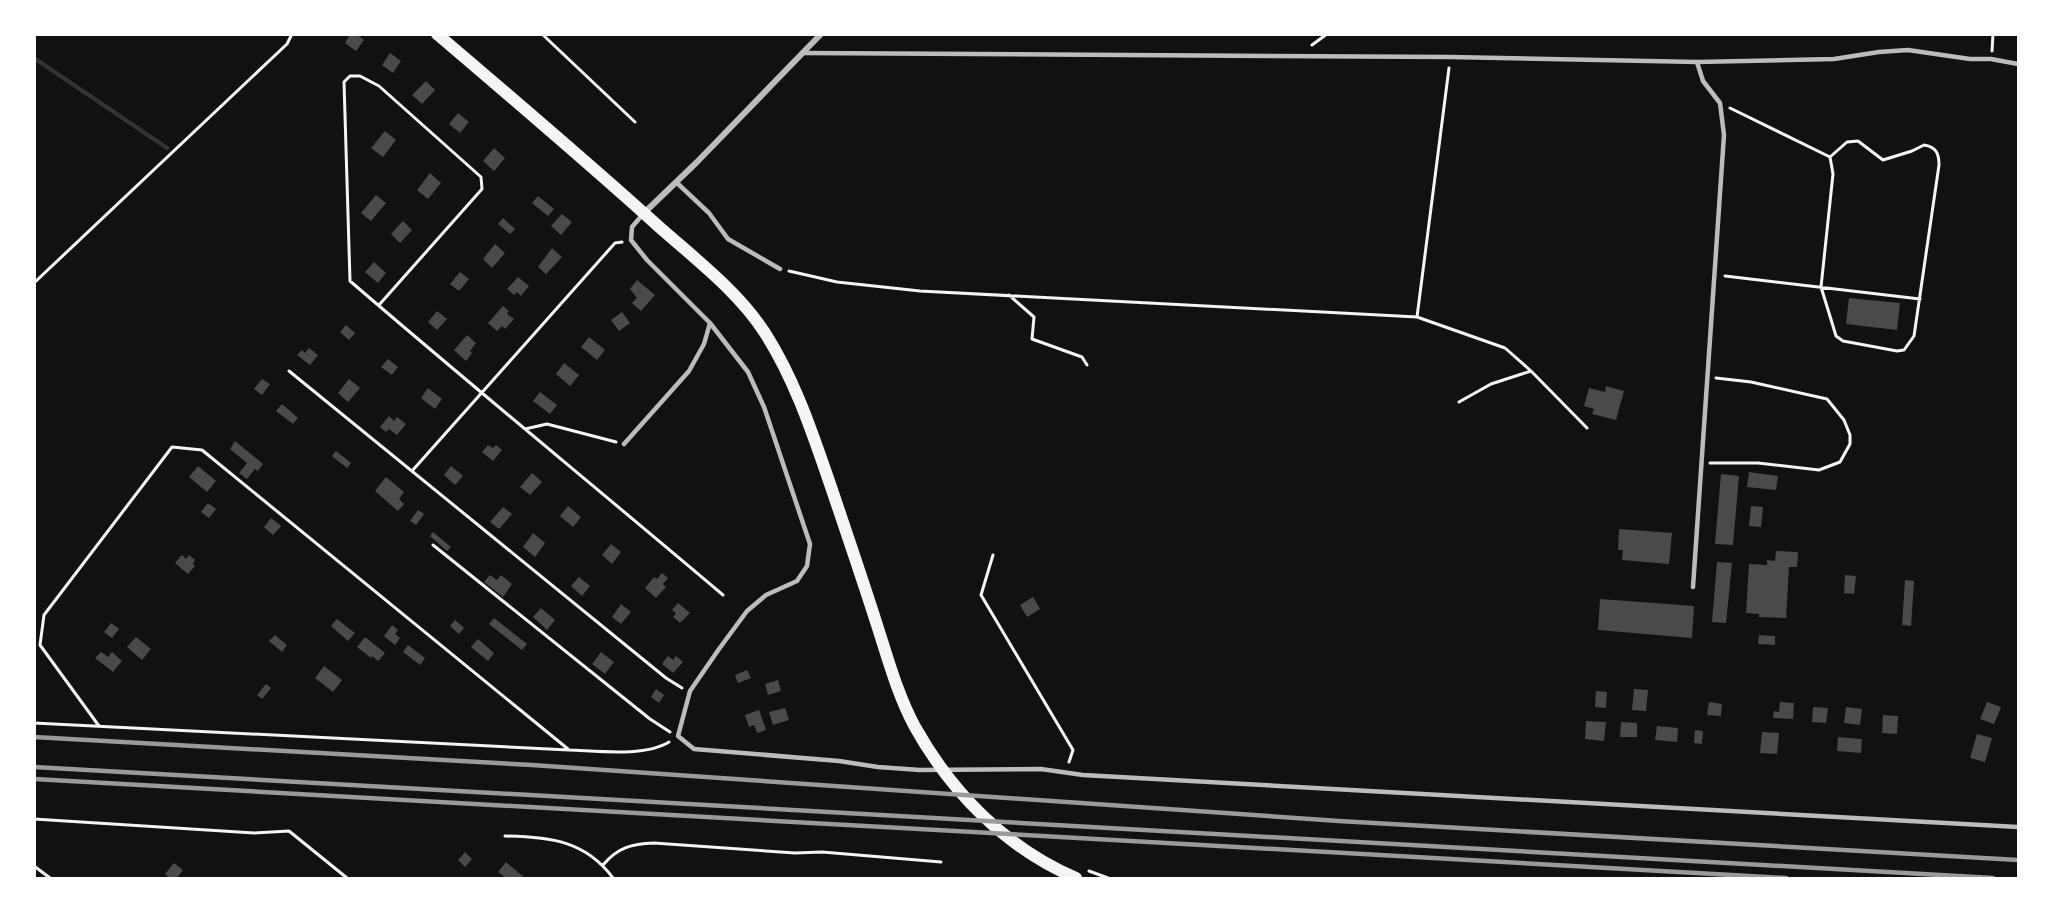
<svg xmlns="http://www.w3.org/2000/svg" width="2053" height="913" font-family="Commissioner,sans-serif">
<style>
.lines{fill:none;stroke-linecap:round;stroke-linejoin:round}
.stream{stroke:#333;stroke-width:4.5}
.building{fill:#4a4a4a}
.path{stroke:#f5f5f5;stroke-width:3}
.service{stroke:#bcbcbc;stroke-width:4.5}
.minor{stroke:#bcbcbc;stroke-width:6}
.secondary{stroke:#f5f5f5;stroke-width:12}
.rail{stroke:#9a9a9a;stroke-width:4.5}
</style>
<rect width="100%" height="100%" fill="#111"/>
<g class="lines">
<path class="stream" d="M34,58L167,148"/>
</g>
<path class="building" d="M350,34H356L364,40L356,51L345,43Z
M390,53L401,61L393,73L382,65Z
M426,81L435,90L422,104L412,95Z
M458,113L469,122L460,133L449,124Z
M385,131L396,140L383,157L371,148Z
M494,148L505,158L494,171L483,161Z
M430,173L441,183L428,199L417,190Z
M376,195L386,203L371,221L361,213Z
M538,196L554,209L548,216L532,203Z
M562,214L572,222L561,235L551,226Z
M503,218L515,229L510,234L498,224Z
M403,221L412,230L400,243L391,234Z
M495,244L505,253L492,268L483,259Z
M552,248L562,257L546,274L538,267Z
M374,262L386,273L378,283L365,272Z
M460,272L469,279L459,291L450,284Z
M518,277L529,286L521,296L517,292L514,295L507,289Z
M637,280L655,295L641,311L632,303L637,298L630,289Z
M1849,298L1900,303L1897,330L1846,324Z
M503,306L509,311L507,314L514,319L505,329L502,326L497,331L488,323Z
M437,311L447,319L437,330L428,322Z
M622,312L630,323L619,331L611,320Z
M346,325L355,333L349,340L340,332Z
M467,335L476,343L470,351L472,353L466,361L454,350Z
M589,337L605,350L597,360L581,347Z
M309,348L318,355L310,365L297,355L302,350L305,353Z
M388,359L398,367L392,375L381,367Z
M564,363L579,375L570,386L556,374Z
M262,379L270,384L262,395L254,389Z
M349,379L360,388L348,402L338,393Z
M1606,386L1624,391L1616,420L1592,414L1594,409L1584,406L1589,388L1605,392Z
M428,388L442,399L435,409L421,398Z
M540,392L557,405L550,414L533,401Z
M282,404L298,418L293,424L276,411Z
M389,416L394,421L397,417L406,424L397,435L389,429L386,432L380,427Z
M235,441L263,464L258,471L255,469L247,479L239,473L247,463L230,449Z
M488,445L493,448L496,445L502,450L493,461L482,452Z
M336,451L351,463L347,468L332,456Z
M198,466L216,481L207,492L189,477Z
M451,466L463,476L455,485L444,475Z
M1749,472L1778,476L1776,490L1747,487Z
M532,473L542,482L530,495L520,487Z
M1721,474L1739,476L1733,545L1715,544Z
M386,477L404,492L399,499L404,504L398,511L375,491Z
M208,503L216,509L209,518L201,512Z
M568,506L581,517L573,527L560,516Z
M1751,506L1763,507L1761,527L1749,526Z
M503,507L512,514L499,529L490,522Z
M418,510L424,514L416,525L410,521Z
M271,518L281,526L273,535L264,527Z
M1619,529L1672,533L1669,564L1622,560L1623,550H1618Z
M433,532L451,547L447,551L430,536Z
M533,533L545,543L535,557L523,547Z
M611,544L621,552L612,564L602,555Z
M1776,551L1798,552L1797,567H1789L1786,618L1759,617V614L1746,613L1749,564L1767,565V560L1775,561Z
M182,555L186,559L189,555L195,560L193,564L195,566L188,574L175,563Z
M1717,562L1732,563L1726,623L1712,622Z
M662,573L668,578L663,584L666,587L656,598L645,588L654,577L657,579Z
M490,575L497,580L501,575L512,584L503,597L484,582Z
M1845,575L1856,576L1854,594L1844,593Z
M579,577L590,586L582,596L571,586Z
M1905,580L1914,581L1911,626L1902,625Z
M1033,597L1040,609L1027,617L1020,605Z
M1600,599L1694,606L1692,638L1598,630Z
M678,603L690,613L680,623L673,617L676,613L672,610Z
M621,604L631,612L621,624L612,617Z
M541,608L555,620L547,630L533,617Z
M494,618L527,644L522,650L489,624Z
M337,619L355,633L348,641L331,626Z
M455,620L464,628L459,634L450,626Z
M111,623L119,629L112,638L104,632Z
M392,625L398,630L395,634L400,638L395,645L384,636Z
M275,635L287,645L282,652L269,641Z
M1759,635L1775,636V645L1758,644Z
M136,637L151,649L142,660L127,647Z
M365,637L385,653L378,661L372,656L371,658L357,647Z
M478,639L494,653L488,661L471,647Z
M408,645L425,658L420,665L403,652Z
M101,652L108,657L112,652L122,661L113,672L95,658Z
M601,652L614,662L605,674L592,664Z
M668,656L673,660L676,656L683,662L673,673L662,664Z
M324,666L342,680L333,692L315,678Z
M747,670L751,678L738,683L735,675Z
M778,680L781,691L768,695L765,684Z
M266,684L271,688L262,699L257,695Z
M656,689L664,695L659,703L651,697Z
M1634,689L1648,690L1646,711L1632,710Z
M1596,691L1607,692L1606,708L1595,707Z
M1709,702L1722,704L1721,716L1707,715Z
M1780,702L1794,703L1793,719L1773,718L1774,711L1779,712Z
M1987,702L2001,707L1994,724L1980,719Z
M1813,707L1828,708L1826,723L1812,722Z
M1846,707L1862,709L1860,725L1844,723Z
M785,708L789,720L773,725L769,712Z
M759,710L766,730L757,733L754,725L749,727L745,715Z
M1883,715L1898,716L1897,734L1882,733Z
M1586,721L1606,722L1604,741L1585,739Z
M1621,722L1637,723V737H1620Z
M1657,726L1678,728L1677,742L1655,740Z
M1695,730L1703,731L1702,744L1694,743Z
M1762,732L1779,733L1777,754L1760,753Z
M1977,734L1992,738L1985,762L1970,758Z
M1838,737L1862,739L1861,753L1837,751Z
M465,852L472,859L465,867L458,860Z
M506,862L525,878H506L498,872Z
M174,863L183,870L177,878H170L165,874Z"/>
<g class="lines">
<path class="path" d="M542,34L635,122
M1312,45L1327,34
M1992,51L1993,34
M1730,108L1830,157L1847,142L1858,141L1883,160L1912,151L1924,145C1936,147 1939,153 1939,165L1914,336L1904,350L1897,351L1843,341L1836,336L1833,326L1821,287L1833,174L1830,157
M789,271L837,282L920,291L1417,317L1505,348L1531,371L1587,428
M1725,276L1920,299
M35,282L287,44L292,34
M1009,295L1034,317L1032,339L1082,357L1087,365
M379,305L482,189L481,177L379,86L360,76H350L344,82L350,281C473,387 599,490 723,595
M1417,317L1449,68
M289,371L666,678L682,688
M1459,402L1491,384L1531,371
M525,429L547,424L616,442
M1710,463H1758L1819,470L1840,462L1850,444V435L1844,420L1827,399L1751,382L1716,378
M412,471L615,243L622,242
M433,545L650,719L670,732
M993,555L981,595L1073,750L1069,762
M34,723L569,750C598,751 645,757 669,742
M99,726L40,645L44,615L172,447L202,450L568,749
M34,819L254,833L289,831L347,878
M505,836C549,837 585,840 613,878
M603,865C618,847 632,844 654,843L795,853L822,852L941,862
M34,866L50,878
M1089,871L1108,878"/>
<path class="service" d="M802,53L1450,57L1697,62L1834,59L1879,52L1908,50L1970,59H1991L2018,64
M676,182L709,213L728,239L780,269
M643,214L632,227L631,240L647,260L710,323L748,372L764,407L810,544L807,566L797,581L766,595L747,611L719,649L690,691L678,736L694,749L839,761L878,767L920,770L1041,769L1083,775L2018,827
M624,444L689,371L704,344L710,323
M1693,587L1724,135L1720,103L1703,81L1697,62"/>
<path class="minor" d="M644,213L697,162L821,34"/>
<path class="secondary" d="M437,34C511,97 585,160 657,225C694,258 738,291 765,333C795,380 812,432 830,484C846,531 862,578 877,625C888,659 898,696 915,727C952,793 1006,848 1076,878"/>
<path class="rail" d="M34,737L532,765L1339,821L2018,860
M34,767L1993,878
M34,779L1786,878"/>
</g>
<rect width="2053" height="913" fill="none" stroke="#ffffff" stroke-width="72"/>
</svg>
